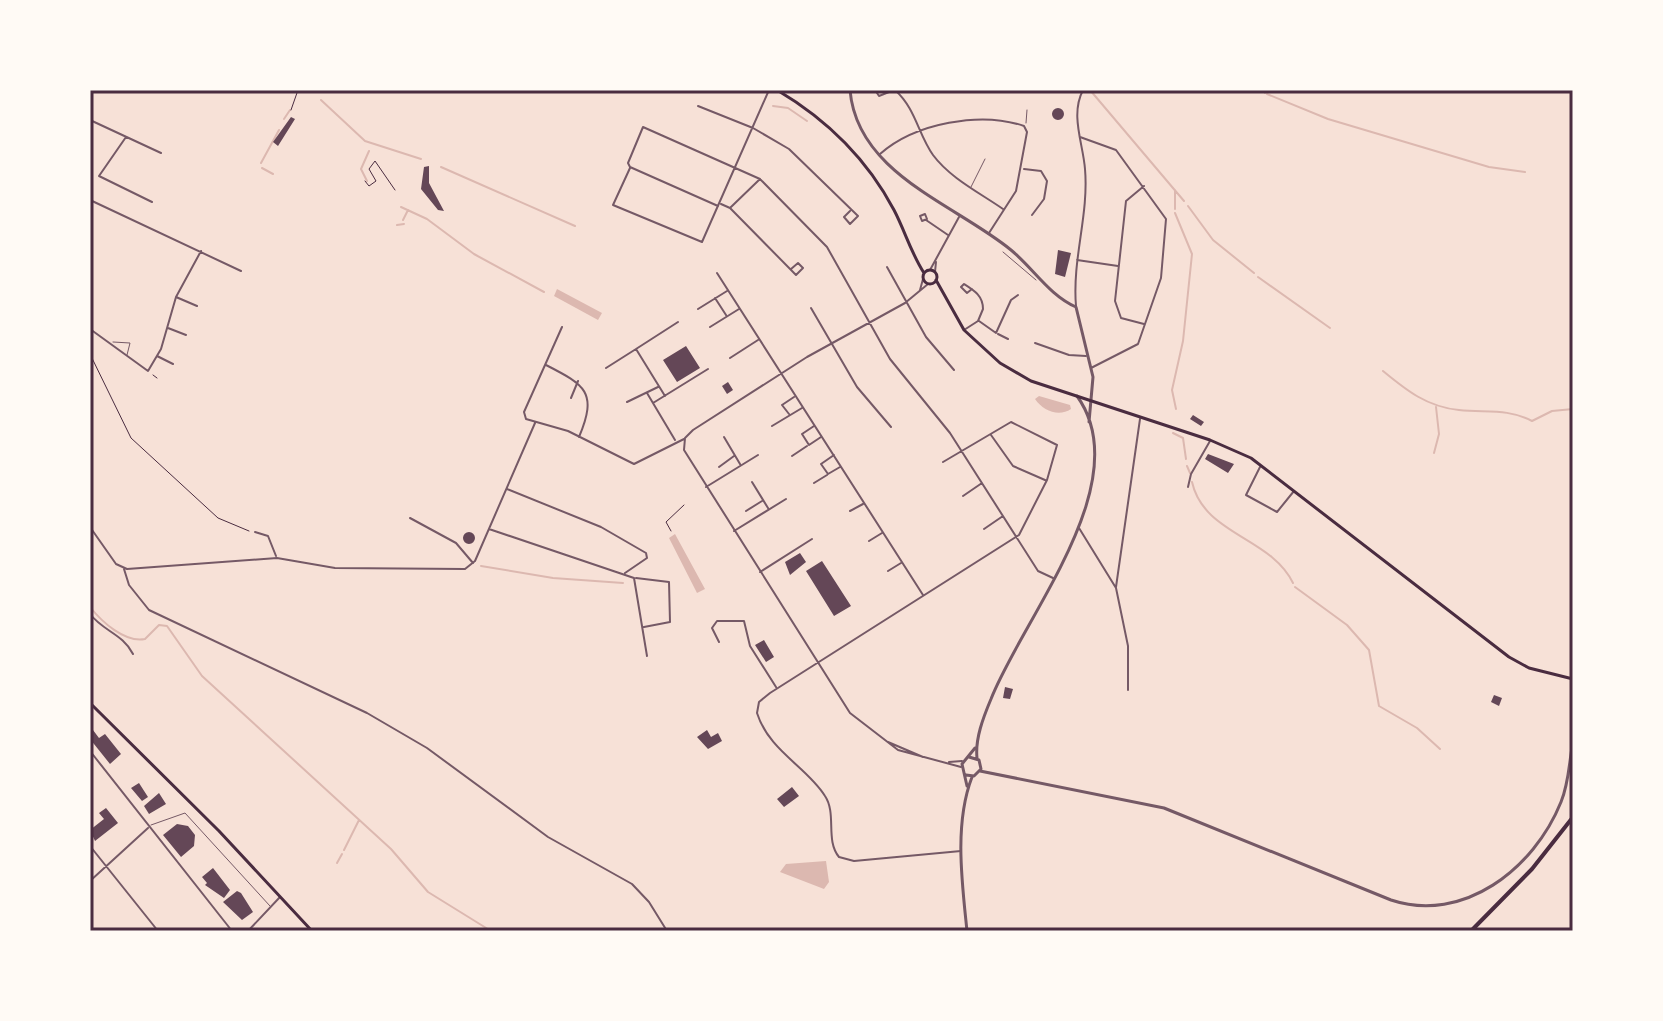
<svg xmlns="http://www.w3.org/2000/svg" width="1663" height="1021" font-family="Commissioner,sans-serif">
<style>
.water{fill:#dcb8b0}
.lines{fill:none;stroke-linecap:round;stroke-linejoin:round}
.stream{stroke:#dcb8b0;stroke-width:2}
.building{fill:#644757}
.path{stroke:#4a2c40;stroke-width:1}
.service{stroke:#755966;stroke-width:1}
.minor{stroke:#755966;stroke-width:2}
.tertiary{stroke:#755966;stroke-width:3}
.secondary{stroke:#4a2c40;stroke-width:3}
.primary{stroke:#4a2c40;stroke-width:4}
.neatline{fill:none;stroke:#4a2c40;stroke-width:3}
</style>
<rect width="100%" height="100%" fill="#f7e1d7"/>
<path class="water" d="M557,289L602,313L598,320L554,296Z
M1039,396L1070,405L1071,409C1059,417 1043,411 1035,399Z
M675,534L705,589L697,593L669,538Z
M826,861L829,882L824,889L780,872L786,864Z"/>
<g class="lines">
<path class="stream" d="M1090,90L1184,201
M1265,93L1266,90
M1267,94L1328,119L1489,167L1525,172
M321,100L365,141L421,159
M773,106L788,108L807,121
M284,119L290,110
M261,163L279,130
M441,167L575,226
M262,168L273,174
M367,181L361,169L369,151
M1188,206L1213,240L1254,273
M401,207L427,219L474,254L544,292
M1175,209V190
M1175,213L1192,254L1183,341L1172,390L1176,409
M403,220L408,210
M397,225L404,224
M1258,277L1330,328
M1383,371C1406,390 1427,407 1459,410C1486,413 1507,408 1532,421L1552,411L1573,409
M1173,433L1183,438L1186,459
M1434,453L1439,434L1436,407
M1187,466L1190,473
M1192,482C1204,535 1271,537 1293,583
M481,566L553,578L623,583
M1295,587L1347,625L1369,650L1379,706L1417,728L1440,749
M90,607C102,622 125,643 145,639L159,625L167,626L202,676L391,849L428,892L491,931
M344,850L359,820
M337,863L342,854"/>
</g>
<path class="building" d="M1052 114a6 6 0 1 1 12 0a6 6 0 1 1-12 0Z
M291,117L295,119L278,146L273,142Z
M429,166V183L444,211L438,210L421,189L424,167Z
M1058,250L1071,253L1065,277L1055,274Z
M686,346L700,368L677,382L663,360Z
M728,382L733,390L727,394L722,386Z
M1193,415L1204,422L1201,426L1190,419Z
M1208,454L1234,464L1228,473L1205,459Z
M463 538a6 6 0 1 1 12 0a6 6 0 1 1-12 0Z
M800,553L806,562L790,575L785,562Z
M822,561L851,606L834,616L806,571Z
M764,640L774,657L766,662L755,645Z
M1005,687L1013,689L1010,699L1003,698Z
M1494,695L1502,698L1499,706L1491,702Z
M90,726L99,738L105,734L121,754L110,764L90,739Z
M707,730L711,737L718,733L722,741L708,749L697,737Z
M139,783L148,797L142,801L131,788Z
M792,787L799,796L784,807L777,799Z
M159,793L166,804L149,814L144,806Z
M106,808L118,823L95,841L90,830L104,819L99,813Z
M177,824L188,826L195,835L194,846L181,857L163,835Z
M213,868L230,890L224,898L205,885L207,883L202,877Z
M237,891L241,893L253,912L242,920L223,902Z"/>
<g class="lines">
<path class="path" d="M291,110L298,90
M365,181L369,186L376,181L369,169L375,161L395,190
M90,354L131,438L218,518L249,531
M153,375L157,378
M671,531L666,522L684,505"/>
<path class="service" d="M1026,123L1027,110
M971,187L985,159
M1003,252L1036,280
M113,342L130,343L127,355
M151,825L185,813L270,906"/>
<path class="minor" d="M875,90L879,96L894,90
M895,90C916,109 918,134 933,155C950,178 980,193 1003,209
M698,106L753,128L789,149L858,216L850,224L844,217L850,211
M90,120L161,153
M126,137L99,176L152,202
M1080,137L1116,150L1166,219L1161,278L1138,344L1091,368
M880,154C915,123 981,111 1024,126L1027,132L1016,191L989,233
M630,168L613,205L702,242L769,90
M1024,169L1041,171L1047,181L1044,199L1032,215
M90,200L241,271
M721,204L730,208L796,275L803,268L798,263L791,269
M718,206L630,167L628,163L643,127L760,179L827,247L890,359L950,433L1038,571L1053,578
M731,207L760,179
M925,214L927,219L922,221L920,216Z
M926,220L948,235
M1077,260L1118,266
M887,267L926,337L954,370
M930,270L959,217
M935,272L936,262
M717,273L923,595
M928,284L905,303L807,357L693,430L685,438L684,450L850,713L898,750L961,767
M920,290L923,279
M176,297L197,306
M715,298L726,315
M1076,306C1072,259 1089,215 1085,169C1083,143 1070,115 1083,90
M811,308L857,387L891,427
M698,309L727,291
M979,321L996,333L1011,300L1018,295
M1144,324L1121,318L1115,301L1126,201L1144,186
M562,327L524,412L526,419L568,431L634,464L684,439
M710,327L739,309
M168,328L186,335
M90,329L148,371L161,349L176,297L201,251
M964,330L978,321L983,309C983,296 975,291 964,284L961,287L967,293L972,289
M998,334L1008,339
M1035,343L1069,355L1086,356
M636,349L678,322
M157,356L173,364
M730,358L758,340
M546,365C585,385 598,392 579,437
M606,368L636,349L665,396
M647,393L675,440
M571,398L578,381
M627,402L658,387
M653,403L708,369
M789,414L782,405L794,397
M772,426L802,408
M814,426L802,434L809,445L821,437
M991,435L1013,466L1045,480
M724,437L740,464
M834,455L821,464L828,474L840,467
M792,456L807,446
M943,462L1011,422L1057,445L1047,480L1019,535L770,693L759,702L757,713C769,751 807,767 825,796C837,814 825,840 839,857L854,861L961,851
M719,467L734,456
M1260,467L1246,495L1277,512L1294,491
M752,482L768,508
M814,483L827,475
M706,487L758,455
M1188,487L1191,474L1210,441
M507,489L601,527L646,553L647,558L625,573
M963,496L982,483
M746,511L762,501
M850,511L863,504
M410,518L456,543L473,563
M90,527L116,564L127,569L277,558L335,568L465,569L475,561L535,423
M1079,528L1116,588L1128,646V690
M489,529L634,578L647,656
M984,529L1003,516
M734,531L786,499
M255,532L268,536L276,556
M869,541L882,533
M124,569L129,585L149,610L367,713L427,748L548,837L632,884L649,902L667,931
M888,571L901,563
M760,572L812,539
M636,578L669,582L670,622L644,627
M1116,587L1140,419
M90,614C103,631 123,634 133,654
M719,642L712,628L717,621H744L750,646L776,687
M888,742L923,757
M90,751L232,931
M949,762L962,761
M90,846L158,931
M90,881L148,828
M248,931L280,897"/>
<path class="tertiary" d="M850,90C857,174 955,204 1011,250C1034,269 1049,295 1076,307L1093,377L1089,422
M977,758C975,739 983,718 991,699C1022,619 1139,482 1077,396
M980,771L1164,808L1391,900C1463,924 1534,869 1561,802C1569,783 1569,762 1573,742
M966,775L974,776L981,769L979,760L969,757
M967,786L962,764L975,748
M967,931C962,882 954,824 972,777"/>
<path class="secondary" d="M777,90C826,119 867,159 894,210C905,231 911,253 924,273
M923 277a7 7 0 1 1 14 0a7 7 0 1 1-14 0Z
M936,280L964,330L1000,363L1031,381L1210,440L1251,458L1509,657L1529,668L1573,679
M90,703L219,831L312,931"/>
<path class="primary" d="M1471,931L1532,869L1573,817"/>
</g>
<rect width="1663" height="1021" fill="none" stroke="#fffaf5" stroke-width="184"/>
<rect x="92" y="92" width="1479" height="837" class="neatline"/>
</svg>
